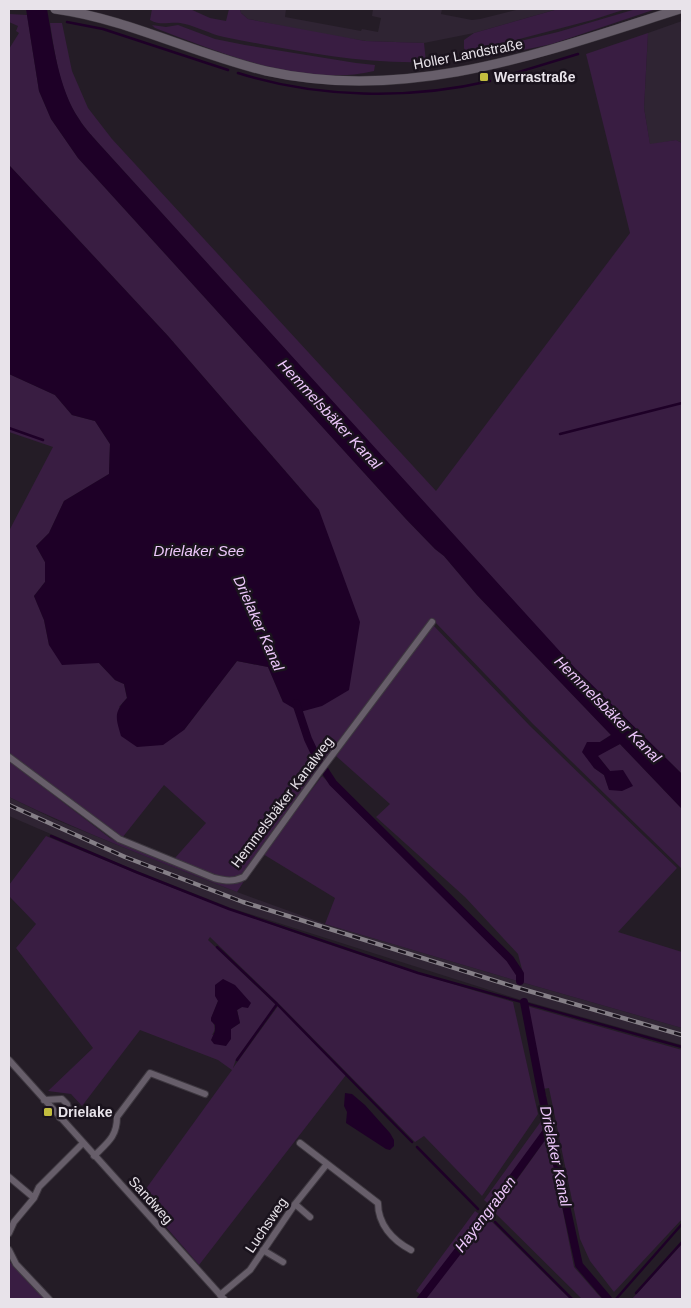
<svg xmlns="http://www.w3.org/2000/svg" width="691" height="1308" font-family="Arial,sans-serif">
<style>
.built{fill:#2f2433}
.green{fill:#391d42;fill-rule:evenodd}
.water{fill:#1e0027}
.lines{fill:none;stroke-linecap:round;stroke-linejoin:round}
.stream{stroke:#1e0027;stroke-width:2.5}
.canal{stroke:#1e0027;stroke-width:8}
.street-casing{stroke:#3d373f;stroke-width:8}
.secondary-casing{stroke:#3d373f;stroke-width:10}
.street{stroke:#675e6a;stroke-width:6}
.secondary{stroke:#675e6a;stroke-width:9}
.rail-casing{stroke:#857f87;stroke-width:4.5}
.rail{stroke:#1a131d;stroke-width:2.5;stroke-dasharray:8;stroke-linecap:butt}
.poi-dot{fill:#c2bd3f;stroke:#1a131d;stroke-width:2}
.labels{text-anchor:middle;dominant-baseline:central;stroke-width:5;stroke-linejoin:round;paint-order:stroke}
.street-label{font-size:14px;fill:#e8e3ea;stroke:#1a131d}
.poi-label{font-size:14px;font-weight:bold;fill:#e8e3ea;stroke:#1a131d;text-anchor:start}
.water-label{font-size:15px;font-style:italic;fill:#edc7fb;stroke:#1a131d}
</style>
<rect width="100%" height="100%" fill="#241c26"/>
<path class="built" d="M240,9H286L285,17L361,31L362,29L378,32L381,18L372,16L373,9H442L441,14L472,20L480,19L520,9H558L474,33L424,43L366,41L332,36L248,19L241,13Z
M682,21V143L676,140L650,145L644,108L648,33Z
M9,797L54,819L115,844L237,892L325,924L514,980L682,1028V1045L518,999L231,908L132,869L9,816Z"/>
<path class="green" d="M152,9H190L210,18L226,21L229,9H240L241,13L248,19L365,41L424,43L426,62C356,64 291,50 224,37C210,34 198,27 185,24C172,20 163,27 150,20Z
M558,9H626L592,20L466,53L464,48V40L474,33Z
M636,9H656L552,44L485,58H475L469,55L474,52L558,32Z
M9,14L27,15L39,91L51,119L78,158L406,519L435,549L444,556L477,595L611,735L600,742H587L594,768L604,775L609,789L610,771L597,755L620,744L682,809V869L533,724L435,622L433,618L245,871C241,874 239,877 235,878C219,881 190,865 175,858L206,823L164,785L122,838L9,753V531L53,447L9,432V374L55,395L72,415L95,421L110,444L109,474L64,501L49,533L36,546L45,562V582L34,596L44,620L49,645L99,663L115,680L124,684L127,698L119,707L184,730L237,661L268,667L283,702L319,510L168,336L9,165V49L19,33L16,31L18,26L9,22Z
M50,23H62L72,71L88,108L112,139L436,491L630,233L586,54L648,33L644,108L650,144L676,140L682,143V774L575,669L101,146C94,138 85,129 79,119C60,91 55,56 50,23Z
M152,25L166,27L178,25L215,39L245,45L356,63L375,65L374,71C303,88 221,53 155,28Z
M433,625L530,726L677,868L618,932L682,952V1028L514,980L325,924L335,898L263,854L322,776L513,963L519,976L524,977L518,954L465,897L376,817L390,804L336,756Z
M9,761L110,838L226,884L244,881L237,892C160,862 83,833 9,797Z
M46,836C107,861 167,887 229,909C322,944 417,974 513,1002L538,1114L482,1196L424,1136L415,1142L278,1003L210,937L208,940L276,1005L236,1059L233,1068L278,1006L346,1075L199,1265L140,1197L232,1070L218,1060L140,1030L82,1106L71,1094L48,1091L93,1048L16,948L36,924L9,896V885ZM218,1001L242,1007L237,1010L240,1023L231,1029L212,1035C216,1029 215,1025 211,1019Z
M527,1006L682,1050V1219L614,1292L590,1261L580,1239L549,1088L543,1089Z
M542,1120L545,1128L542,1135L491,1206L484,1200Z
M548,1136L574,1267L602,1299H582L494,1212Z
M475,1211L482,1216L421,1295L416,1291Z
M488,1218L570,1299H424Z
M682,1244V1299H632Z
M10,1262L44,1298L9,1299V1264Z"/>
<path class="water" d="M26,9H47C53,43 59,90 79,119C85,129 94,138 101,146L575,668L682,774V809L620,744L598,756L610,771L623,770L633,786L622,791L609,790L604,775L594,768L582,752L587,742H600L611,735L477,595L444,556L435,549L406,519L78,158L51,119L39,91Z
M9,165L168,336L319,510L360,622L349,690L322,706L300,712L283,702L268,667L237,661L184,730L163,745L137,747L121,736C116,718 113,713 127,698L124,684L115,680L99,663L62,665L49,645L44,620L34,596L45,582V562L36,546L49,533L64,501L109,474L110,444L95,421L72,415L55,395L9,374Z
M223,979L235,985L251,1003L248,1008L242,1007L237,1010L240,1023L231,1029V1039L226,1046L214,1044L211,1040L215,1031V1025L211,1021V1018L218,1001L215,996V985Z
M345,1093L352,1094L365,1105L390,1133L394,1140V1146L390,1150L386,1149L346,1123L347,1112L344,1106Z"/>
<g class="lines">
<path class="stream" d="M67,22L103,29L228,70
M238,73C317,98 409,100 490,81
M499,78L578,54
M9,428L43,440
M560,434L682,403
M51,836L136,872L229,909L418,973L682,1047
M217,947L277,1004L412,1142
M237,1060L277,1004
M417,1147L478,1209
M495,1222L572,1299
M636,1293L682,1242
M616,1299L682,1224"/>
<path class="canal" d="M296,703L308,739L318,760L333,783L510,959L520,974V981
M524,1002L542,1096L579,1265L608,1299
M421,1299L485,1216L549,1128"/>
<defs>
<path id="street" d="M9,757L119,839L214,878C226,881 233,882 244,877L318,774L432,622
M9,1060L224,1299
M44,1100L62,1099L67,1104L68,1108L60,1118
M300,1143L378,1203C378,1224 392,1240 411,1250
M94,1156C107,1143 117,1137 117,1117L150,1073L205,1094
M9,1177L34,1198
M295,1204L310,1217
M9,1233L14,1222L34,1198L39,1187L82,1144
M9,1250L16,1264L49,1299
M263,1250L283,1262
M220,1295L250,1270L295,1204L327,1164"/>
<path id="secondary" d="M55,9C128,19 194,54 266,71C410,103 544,52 680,9"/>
</defs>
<use href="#street" class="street-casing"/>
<use href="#secondary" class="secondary-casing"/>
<use href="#street" class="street"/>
<use href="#secondary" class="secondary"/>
<defs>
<path id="rail" d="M9,805L125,857L243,902L515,987L682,1035"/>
</defs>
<use href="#rail" class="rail-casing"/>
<use href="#rail" class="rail"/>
</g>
<g class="poi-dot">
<rect x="479" y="72" width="10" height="10" rx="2.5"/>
<rect x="43" y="1107" width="10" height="10" rx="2.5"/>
</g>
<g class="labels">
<g class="street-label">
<text transform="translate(468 54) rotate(-11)">Holler Landstraße</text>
<text transform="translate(282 802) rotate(-53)">Hemmelsbäker Kanalweg</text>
<text transform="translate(151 1200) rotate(48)">Sandweg</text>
<text transform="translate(266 1225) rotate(-56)">Luchsweg</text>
</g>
<g class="poi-label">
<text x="494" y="77">Werrastraße</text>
<text x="58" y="1112">Drielake</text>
</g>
<g class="water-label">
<text transform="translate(330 414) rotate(47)">Hemmelsbäker Kanal</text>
<text x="199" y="550">Drielaker See</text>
<text transform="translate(259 623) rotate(66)">Drielaker Kanal</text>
<text transform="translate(608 709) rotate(45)">Hemmelsbäker Kanal</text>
<text transform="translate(556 1156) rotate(78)">Drielaker Kanal</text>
<text transform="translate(485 1214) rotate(-53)">Hayengraben</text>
</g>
</g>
<rect width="691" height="1308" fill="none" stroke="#e8e3ea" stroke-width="20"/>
</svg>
